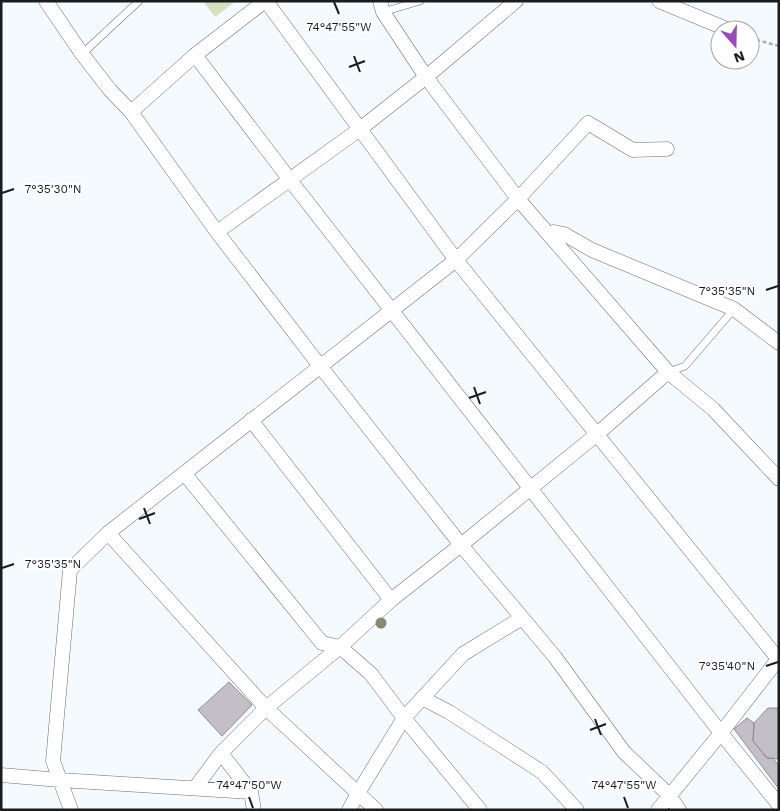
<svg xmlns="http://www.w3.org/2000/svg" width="780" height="811" font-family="'Work Sans',sans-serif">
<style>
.green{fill:#d7e0be}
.building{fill:#c4bec6;stroke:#948e95}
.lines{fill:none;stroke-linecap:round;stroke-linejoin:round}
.service-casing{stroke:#6b7178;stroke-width:8}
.minor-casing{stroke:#6b7178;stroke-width:15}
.path{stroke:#aeb2b5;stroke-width:2.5;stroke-dasharray:4 2.5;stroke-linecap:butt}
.service{stroke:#fff;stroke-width:7}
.minor{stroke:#fff;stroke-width:14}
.tree{fill:#848a74}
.ticks{fill:none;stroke:#1a1d1f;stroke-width:2}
.ticks-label{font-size:12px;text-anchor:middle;fill:#1a1d1f;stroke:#fff;stroke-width:4;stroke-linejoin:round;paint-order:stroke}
</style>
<rect width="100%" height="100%" fill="#f5fafe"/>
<path class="green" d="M203,1H236L215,17Z"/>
<path class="building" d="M229,682L252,705L222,736L198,710Z
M768,708H779V759L767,758L753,741L754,723Z
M747,718L754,723L753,741L767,758H773L779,766V789L734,729Z"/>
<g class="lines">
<defs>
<path id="service" d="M383,12L420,1
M82,54L139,1
M669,372L685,366L734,309"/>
<path id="minor" d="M46,1L82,54L110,90L131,112L217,232L320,366L461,545L555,657L624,752L669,795L679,810
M266,1L456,260L779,660
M380,1L383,12L426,77L518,199L668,372L713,409L779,479
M659,1L729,30
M195,55L290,180L721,733L779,805
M131,112L195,55L265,1
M217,232L360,129L426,77L516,1
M549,235L554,232L564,234L592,250L734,309L779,343
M251,420L391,600
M184,473L322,643L340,647L371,674L404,718L480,810
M108,533L266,708L376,810
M422,698L449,712L542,772L577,810
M221,753L251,792L254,810
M1,775L60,780L251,792
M195,788L221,753L266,708L340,647L391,600L461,545L596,435L668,372
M71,810L53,761L70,570L108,533L456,260L518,199L588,123L633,150L667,149
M349,810L358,793L404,718L463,654L522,618
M658,810L721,733L779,658"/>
</defs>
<use href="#service" class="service-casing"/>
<use href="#minor" class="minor-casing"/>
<path class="path" d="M750,38L779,46"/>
<use href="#service" class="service"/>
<use href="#minor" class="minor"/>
</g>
<circle class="tree" cx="381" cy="623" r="5.5"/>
<path class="ticks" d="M334,2L339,14M354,56L360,72M349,67L365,61M2,193L14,189M766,290L778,286M474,387L480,404M469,398L486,392M144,508L150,524M139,519L155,513M2,568L14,564M766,666L778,662M595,719L601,735M590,730L606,724M249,797L253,808M624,797L628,808"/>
<g class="ticks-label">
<text x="339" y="31">74°47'55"W</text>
<text x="53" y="193">7°35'30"N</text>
<text x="727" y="295">7°35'35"N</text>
<text x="53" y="568">7°35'35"N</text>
<text x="727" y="670">7°35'40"N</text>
<text x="249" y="789">74°47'50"W</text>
<text x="624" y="789">74°47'55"W</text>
</g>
<rect width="780" height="811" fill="none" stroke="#1a1d1f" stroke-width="5"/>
<g transform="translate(735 45) rotate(160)"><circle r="24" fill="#ffffff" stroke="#a3a5a5"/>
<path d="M0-4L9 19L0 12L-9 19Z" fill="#9849ba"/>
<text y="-8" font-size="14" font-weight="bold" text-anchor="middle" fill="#1a1d1f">N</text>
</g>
</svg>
